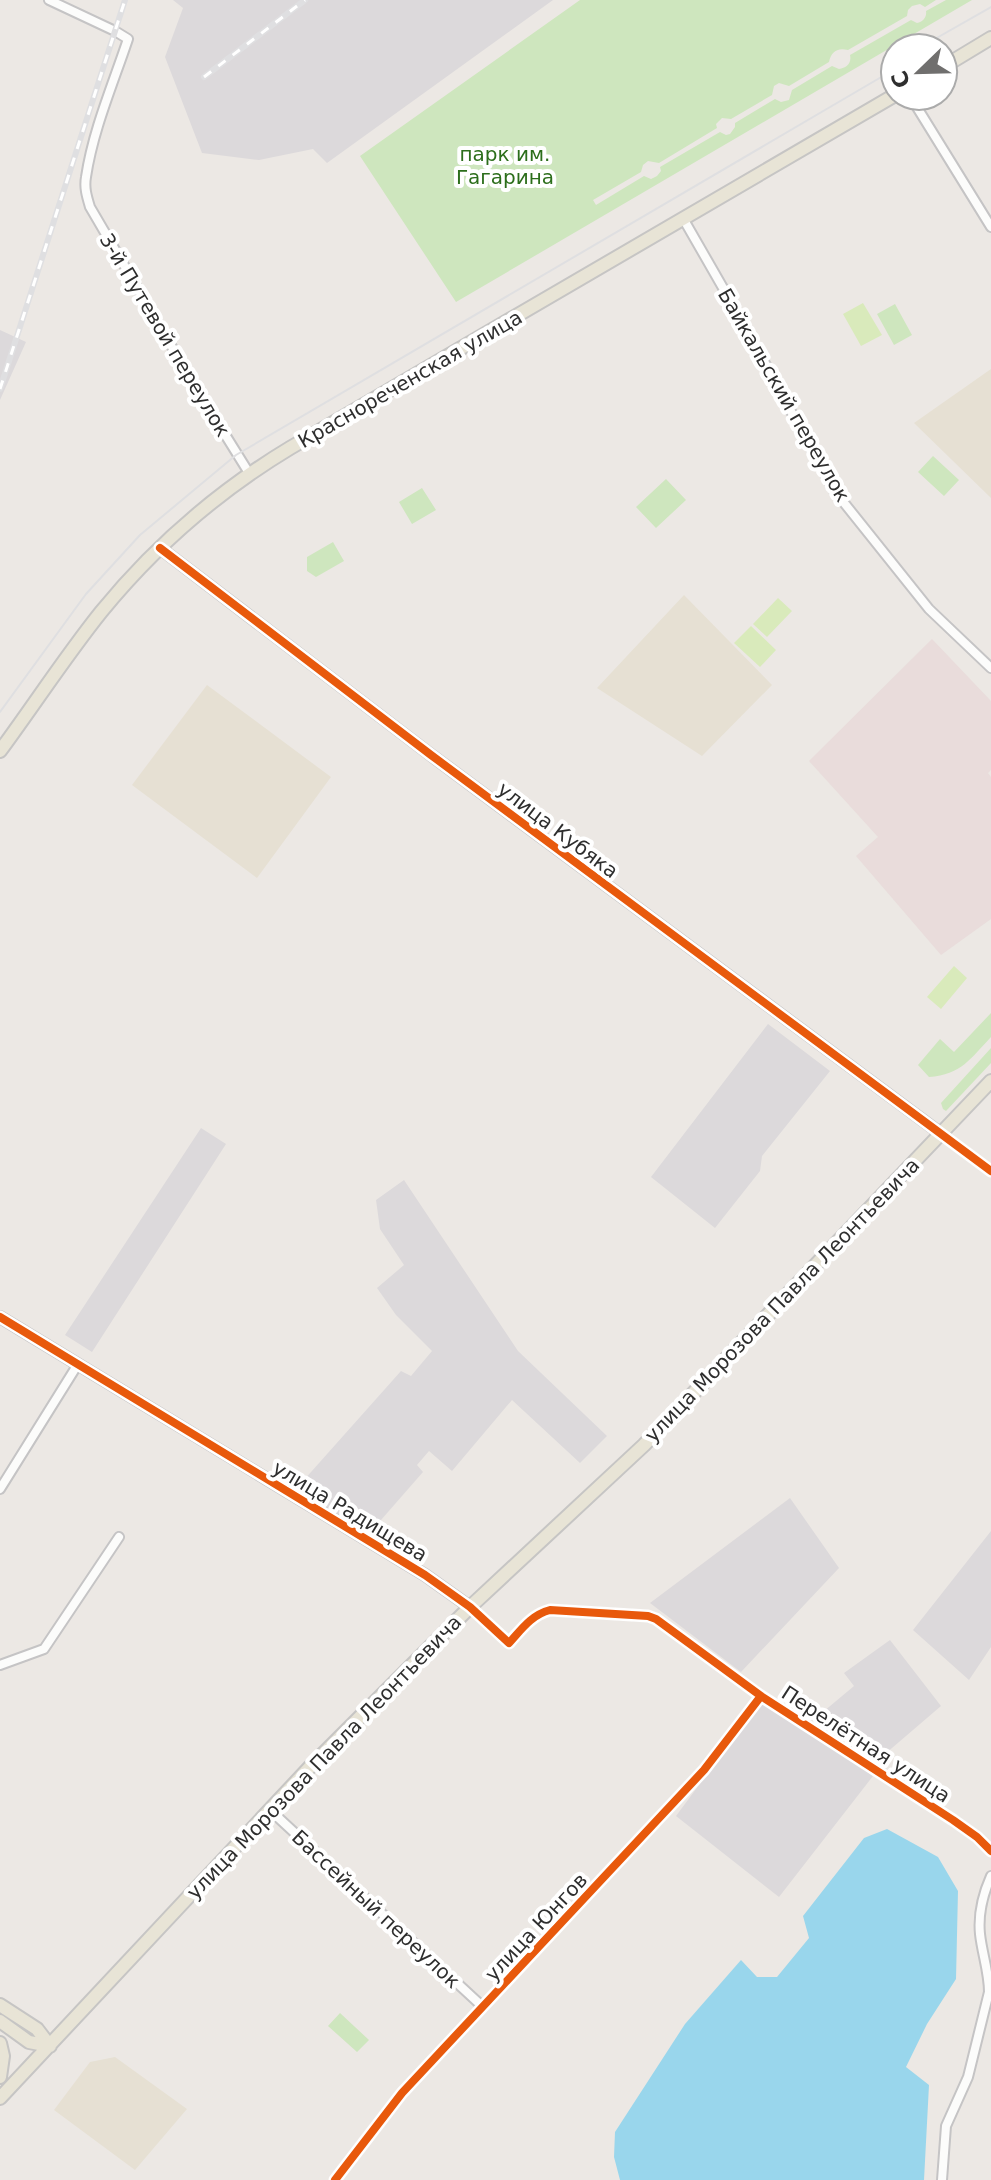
<svg xmlns="http://www.w3.org/2000/svg" width="991" height="2180" font-family="'DejaVu Sans',sans-serif">
<style>
.industrial{fill:#dcd9db}
.education{fill:#e6e0d3}
.medical{fill:#e9dcdb}
.green{fill:#cee6be}
.pitch{fill:#d9eabb}
.water{fill:#99d6ec}
.lines{fill:none;stroke-linecap:round;stroke-linejoin:round}
.minor-casing{stroke:#c5c4c5;stroke-width:12}
.tertiary-casing{stroke:#c5c4c5;stroke-width:14}
.primary-casing{stroke:#c6c5c4;stroke-width:16}
.minor{stroke:#fcfcfb;stroke-width:8}
.tertiary{stroke:#fcfcfb;stroke-width:10}
.primary{stroke:#e8e4d6;stroke-width:12}
.tram{stroke:#dfdfe1;stroke-width:2}
.rail-casing{stroke:#dfdfe1;stroke-width:6}
.rail{stroke:#fff;stroke-width:3;stroke-dasharray:9;stroke-linecap:butt}
.cycleway-casing{stroke:#fff;stroke-width:13}
.cycleway{stroke:#e8590c;stroke-width:8}
.labels{text-anchor:middle;dominant-baseline:central;stroke-width:8;stroke-linejoin:round;paint-order:stroke}
.park-label{font-size:20px;fill:#2c6e1b;stroke:#fff}
.street-label{font-size:20px;fill:#2e2e2e;stroke:#fff}
</style>
<rect width="100%" height="100%" fill="#ece8e4"/>
<path class="industrial" d="M173,0H553L327,163L313,149L259,160L202,153L165,57L183,8Z
M0,330L26,342L0,400Z
M768,1024L830,1071L762,1156L760,1171L715,1228L651,1177Z
M201,1128L226,1144L92,1352L65,1335Z
M404,1180L518,1351L607,1436L580,1463L512,1400L452,1471L429,1451L417,1465L423,1472L367,1536L295,1490L401,1371L411,1376L432,1351L396,1315L377,1288L404,1265L380,1229L376,1200Z
M790,1498L839,1568L741,1672L650,1603Z
M991,1531V1647L969,1680L913,1630Z
M890,1640L941,1706L878,1760L817,1717L854,1686L844,1673Z
M762,1700L873,1776L779,1897L676,1816Z"/>
<path class="education" d="M991,369V498L914,423Z
M684,595L772,685L702,756L597,688Z
M207,685L331,777L257,878L132,785Z
M115,2057L187,2109L135,2170L54,2110L90,2062Z"/>
<path class="medical" d="M932,639L991,701V770L988,773L991,777V919L941,955L856,856L878,837L809,761Z"/>
<path class="green" d="M580,0H936L925,7L920,4L912,6L908,10L907,16L848,50C837,47 831,52 829,62L789,86L779,83L774,86L772,95L731,119L722,118L716,124L717,128L659,163L648,161L643,165L641,172L593,200L596,205L644,176L651,179L657,176L661,171L660,167L720,132L726,135L730,134L735,127V123L775,99L781,102L789,100L792,90L832,66L839,69C846,68 852,64 850,55L911,20L917,23C923,22 927,17 926,11L946,0H972L456,302L360,156Z
M895,304L912,335L894,345L877,314Z
M933,456L959,480L944,496L918,472Z
M666,479L686,500L656,528L636,507Z
M422,488L436,510L412,524L399,502Z
M333,542L344,561L316,577L307,571V557Z
M991,1013V1037C971,1058 961,1075 929,1077L918,1065L940,1039L954,1052Z
M991,1048V1063L946,1111L943,1109L941,1103Z
M340,2013L369,2040L357,2052L328,2026Z"/>
<path class="pitch" d="M863,303L882,335L861,346L843,314Z
M778,598L792,611L767,637L753,624Z
M751,626L776,650L760,667L734,643Z
M954,966L967,978L941,1009L927,997Z"/>
<path class="water" d="M887,1829L938,1857L958,1891L956,1979L927,2024L906,2067L929,2085L924,2180H620L614,2157L615,2132L685,2024L741,1960L757,1977H777L809,1938L803,1916L864,1838Z"/>
<g class="lines">
<defs>
<path id="minor" d="M49,0L115,31L128,39C113,84 93,130 86,177C84,188 87,197 90,207L193,383L249,473
M910,96L991,227
M684,220L742,321L833,489L929,609L991,668
M940,1133L991,1171
M0,1489L78,1364
M470,1607L509,1643C521,1630 531,1615 550,1610L648,1616L656,1619L761,1696L953,1820L977,1837L991,1851
M0,1665L44,1649L119,1537
M270,1810L483,2007
M335,2180L402,2093L704,1770L761,1696
M942,2180L946,2126L968,2077L989,1992C989,1972 982,1953 980,1934C978,1914 983,1894 991,1876"/>
<path id="tertiary" d="M160,548L431,755L940,1133
M0,1317L425,1575L470,1607"/>
<path id="primary" d="M943,67L991,38
M0,751C34,705 65,657 101,612C154,547 217,492 290,448L895,95
M0,2005L37,2029L50,2046
M0,2021L29,2042L50,2046
M0,2043L3,2056L0,2077
M0,2098L309,1768L470,1607L644,1445L991,1081"/>
</defs>
<use href="#minor" class="minor-casing"/>
<use href="#tertiary" class="tertiary-casing"/>
<use href="#primary" class="primary-casing"/>
<use href="#minor" class="minor"/>
<use href="#tertiary" class="tertiary"/>
<use href="#primary" class="primary"/>
<path class="tram" d="M919,48L991,7
M0,712L86,594L140,535L236,455L895,69"/>
<defs>
<path id="rail" d="M204,77L305,0
M0,389L125,0"/>
</defs>
<use href="#rail" class="rail-casing"/>
<use href="#rail" class="rail"/>
<defs>
<path id="cycleway" d="M160,548L431,755L991,1171
M0,1317L425,1575L470,1607L509,1643C521,1630 531,1615 550,1610L648,1616L656,1619L761,1696L953,1820L977,1837L991,1851
M335,2180L402,2093L704,1770L761,1696"/>
</defs>
<use href="#cycleway" class="cycleway-casing"/>
<use href="#cycleway" class="cycleway"/>
</g>
<g class="labels">
<g class="park-label">
<text x="505" y="154">парк им.<tspan x="505" dy="23">Гагарина</tspan></text>
</g>
<g class="street-label">
<text transform="translate(165 335) rotate(59)">3-й Путевой переулок</text>
<text transform="translate(410 379) rotate(-30)">Краснореченская улица</text>
<text transform="translate(784 395) rotate(60)">Байкальский переулок</text>
<text transform="translate(558 830) rotate(37)">улица Кубяка</text>
<text transform="translate(782 1300) rotate(-46)">улица Морозова Павла Леонтьевича</text>
<text transform="translate(350 1511) rotate(31)">улица Радищева</text>
<text transform="translate(866 1744) rotate(33)">Перелётная улица</text>
<text transform="translate(324 1757) rotate(-46)">улица Морозова Павла Леонтьевича</text>
<text transform="translate(376 1909) rotate(43)">Бассейный переулок</text>
<text transform="translate(536 1927) rotate(-47)">улица Юнгов</text>
</g>
</g>
<g transform="translate(919 72) rotate(247)"><circle r="38" fill="#ffffff" stroke="#ababab" stroke-width="2"/>
<path d="M0-6L14 30L0 20L-14 30Z" fill="#706f6e"/>
<text y="-12" font-size="22" font-weight="bold" text-anchor="middle" fill="#2e2e2e">С</text>
</g>
</svg>
